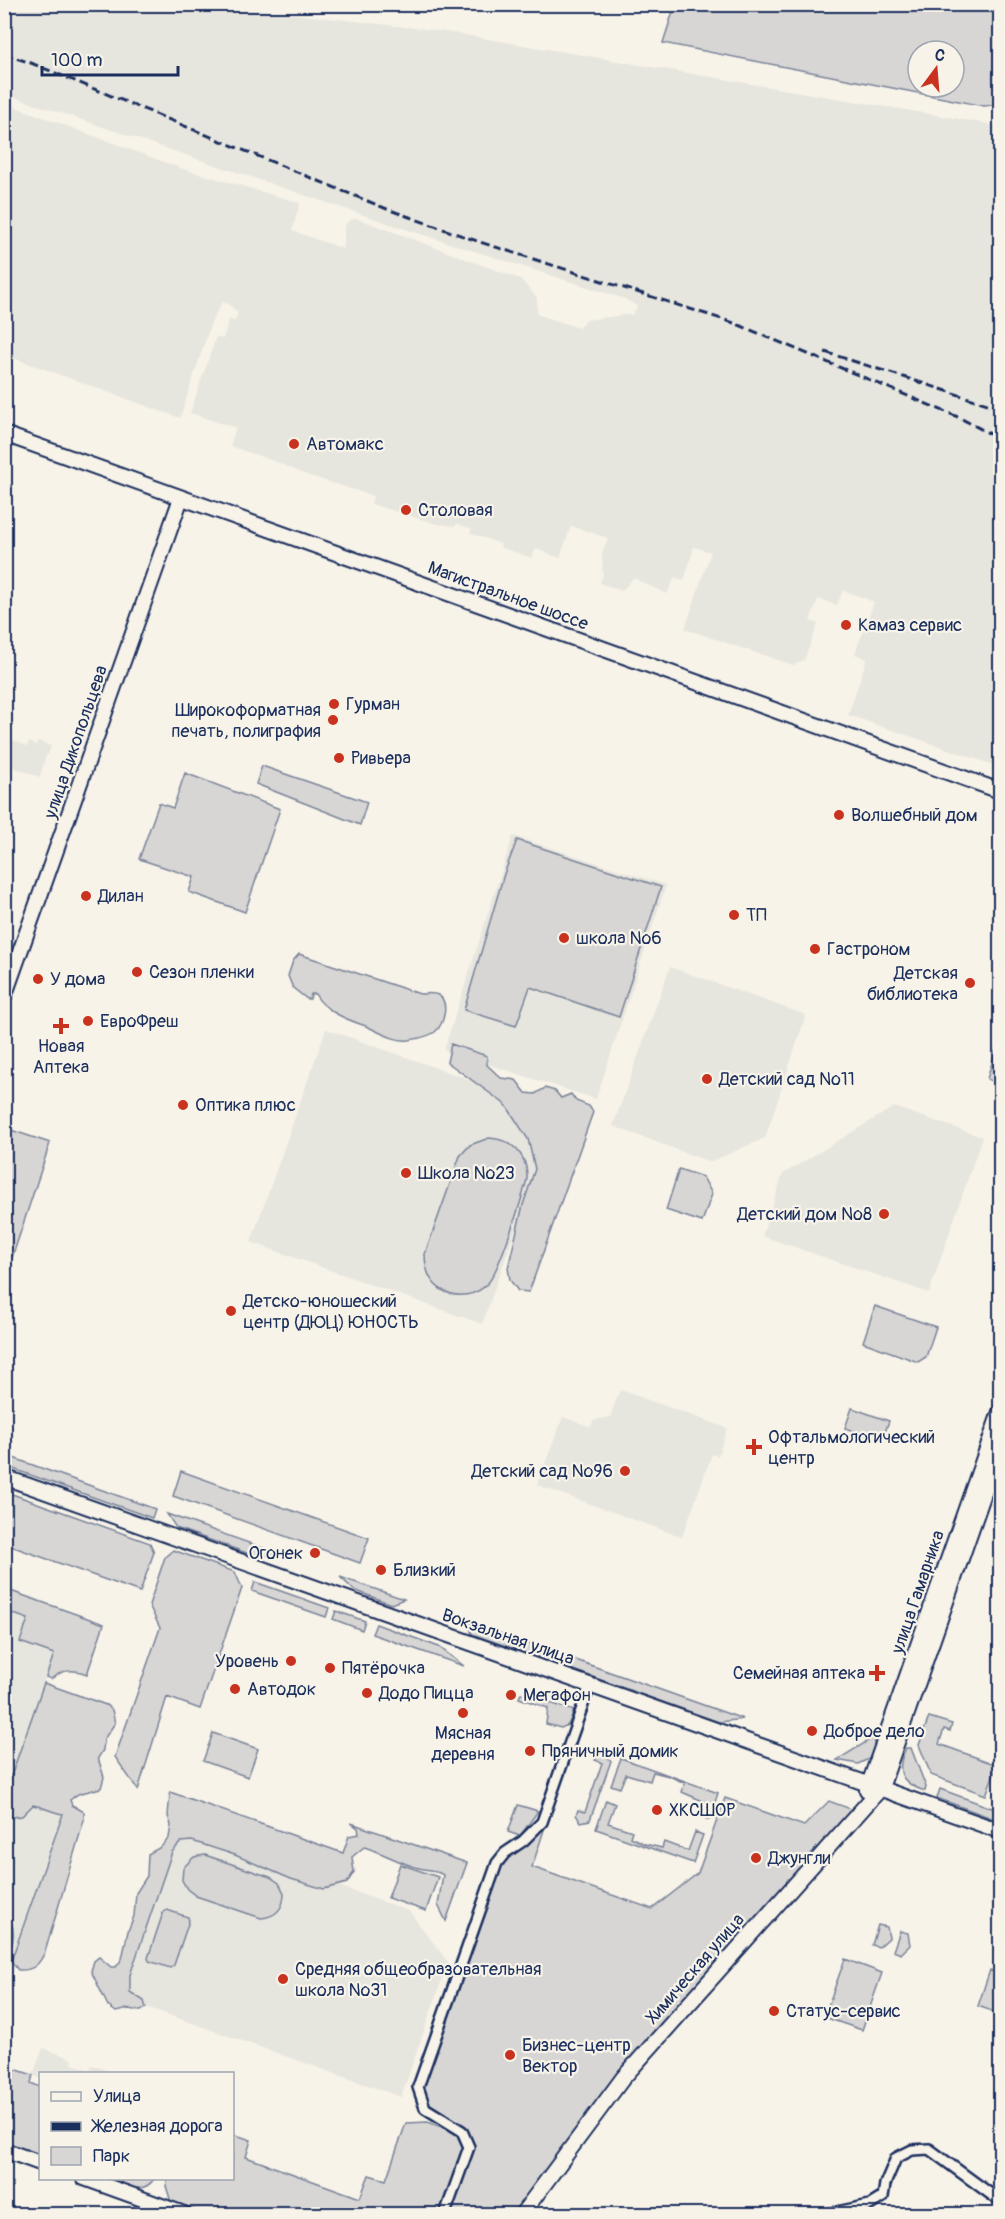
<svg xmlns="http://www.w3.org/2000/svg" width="1005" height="2219" font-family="Pangolin,sans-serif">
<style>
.built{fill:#e6e5de}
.green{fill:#d7d6d4;stroke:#798299;stroke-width:1.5;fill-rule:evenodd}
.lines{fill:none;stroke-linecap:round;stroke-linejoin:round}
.street-casing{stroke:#1b2f5e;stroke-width:14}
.secondary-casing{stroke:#1b2f5e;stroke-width:18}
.street{stroke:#f7f3e8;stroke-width:9}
.secondary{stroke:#f7f3e8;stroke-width:14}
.rail{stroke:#1b2f5e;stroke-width:3;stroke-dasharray:9 4.5;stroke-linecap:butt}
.poi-dot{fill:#c8321e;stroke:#f7f3e8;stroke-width:2}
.labels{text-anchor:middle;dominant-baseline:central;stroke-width:4.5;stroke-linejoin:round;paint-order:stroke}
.poi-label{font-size:18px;fill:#1b2f5e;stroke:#f7f3e8;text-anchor:start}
.street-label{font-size:18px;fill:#1b2f5e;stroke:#f7f3e8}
</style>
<rect width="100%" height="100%" fill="#f7f3e8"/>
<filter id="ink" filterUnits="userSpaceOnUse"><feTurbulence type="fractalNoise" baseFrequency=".0167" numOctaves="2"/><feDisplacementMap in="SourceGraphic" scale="12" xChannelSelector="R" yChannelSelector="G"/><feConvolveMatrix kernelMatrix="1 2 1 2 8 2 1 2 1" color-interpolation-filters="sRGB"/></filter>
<g filter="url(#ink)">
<path class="built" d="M5,4L214,5L440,31L1000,126V767L848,715L867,659L855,654L874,602L843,590L837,605L818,599L810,621L818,624L804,660L793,665L685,629L711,552L694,547L684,581L675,577L667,594L633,578L622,591L600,583L603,575L602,554L608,538L571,526L560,558L536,549L532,558L500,547L501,544L470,533L472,529L461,525L457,523L456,526L437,524L371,504L373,496L304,474L274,461L230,446L236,428L190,413L216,337L223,339L229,320L235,321L238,313L229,304L222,302L212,320L180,418L5,355V103L180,168L300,203L292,231L344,249V228L348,221L356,218L520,279L537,298V314L579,328L586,320L633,314L637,306L625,299L402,228L5,94Z
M4,736L27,746L29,742L36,745L38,741L51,746L48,755H46L40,777L5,764Z
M513,836L666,885L596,1099L444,1050Z
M670,967L806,1015L765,1138L710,1162L613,1126Z
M326,1029L558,1111L482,1324L251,1242Z
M894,1107L982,1137L929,1293L762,1236L783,1174Z
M620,1390L727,1428L718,1456L712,1454L682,1537L537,1485L563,1417L591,1427L593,1421L610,1417Z
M5,1609L63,1629L7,1786L5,1785Z
M5,1793L63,1813L11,1961L5,1959Z
M178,1829L409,1911L448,1962L401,2097L118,1997Z
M43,2048L73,2059L72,2064L90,2070L92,2065L115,2073L40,2074V2078L33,2075Z"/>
<path class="green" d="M675,5H970L1000,14V104L984,106L663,43ZM918,51H954V87H918Z
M262,766L367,802L360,825L256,784Z
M185,773L280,809L245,912L189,892L194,877L139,859L159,803L173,808Z
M517,840L661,887L619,1017L530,987L516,1026L464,1010L504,874Z
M299,954L420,994C426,994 432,992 438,995C450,1002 444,1024 435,1032C429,1036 416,1039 409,1040C392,1042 376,1029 360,1024C343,1018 324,1010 315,994H311L310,999H307L293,988L288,976L293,961Z
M1000,1036V1084L987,1079Z
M451,1044L487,1056V1065L501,1078L516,1080L526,1093L535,1094L545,1088L555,1091L561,1098L571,1094L576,1101L589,1106L593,1112L529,1292L518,1291L510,1280L508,1268L523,1205L535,1169L528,1139L506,1105L447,1062Z
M5,1128L50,1143L5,1279L4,1128Z
M489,1138C513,1139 528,1156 527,1179C522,1199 499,1271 488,1283C477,1296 457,1299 442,1290C429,1282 425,1269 425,1254L460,1156L470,1145Z
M679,1169L703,1177L712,1194L702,1222L666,1210Z
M875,1306L936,1327L926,1357L918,1362L863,1342Z
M852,1408L889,1421L882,1441L845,1428Z
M5,1455L155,1509L152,1518L5,1466Z
M181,1471L369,1538L360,1563L173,1496Z
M12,1494L150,1543L154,1552L140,1592L5,1544V1495Z
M167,1514L277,1553L258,1557L176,1528Z
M173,1550L235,1572L242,1588L200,1709L167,1697L138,1790L115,1757L160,1628L149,1605L165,1557Z
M340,1577L404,1599L391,1604L354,1590Z
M255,1582L329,1608L326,1617L252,1591Z
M5,1589L104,1624L87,1674C73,1669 63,1669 51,1679L46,1677L54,1654L20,1642L28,1619L5,1611Z
M336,1611L365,1621L362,1630L333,1619Z
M468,1622L743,1719L719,1722L472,1634Z
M376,1624L439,1647L464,1666L372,1634Z
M44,1683L106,1705L112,1710L115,1723L104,1739L103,1750L98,1758L104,1777L101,1788L78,1794L70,1800L72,1805L84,1812V1820L45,1952C39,1965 33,1971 18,1970L11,1961L63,1814C53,1813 44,1807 33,1805L22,1816L12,1817L5,1811V1772L11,1776Z
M521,1693L574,1711L568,1725L561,1728L546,1724L548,1708L519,1698Z
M929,1717L952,1724L950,1731L944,1729L939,1744L997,1765L986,1795L931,1775L919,1745Z
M213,1733L258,1749L248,1777L203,1761Z
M879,1734L869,1759L858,1764L837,1760Z
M906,1748H911L926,1787L925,1791C900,1783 895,1771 906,1748Z
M599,1754H605L611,1761L590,1820L581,1822L576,1815L578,1810L585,1812L602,1763L595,1760Z
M621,1758L718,1793L709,1820L700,1816L705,1802L682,1792L685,1783L669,1776L653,1772L650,1781L626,1774L620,1788L611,1785Z
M940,1789L1000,1811V1821L937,1798Z
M170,1792L343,1853L349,1836L359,1834L358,1828L351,1823L467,1863L446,1921L438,1905L443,1875C435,1869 424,1870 415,1867C398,1862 381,1852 364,1847L352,1857L354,1872L347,1883L324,1889L291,1879L235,1855L192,1841L181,1842L172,1852L130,1975V1992L144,2001L146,2008L141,2011L128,2009L116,2012L108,2006L91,1971L94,1961L99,1957L111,1967H116L122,1959L128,1931L134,1916L136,1893L147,1876L148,1854L161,1847L169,1838L171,1825L168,1816Z
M725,1798L804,1826L829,1801L859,1812L726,1960L522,2214H445L469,2147L462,2131L425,2108L418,2087L497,1863L542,1822L546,1824L532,1867L652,1909L698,1873Z
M606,1800L615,1804L608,1823L632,1831L630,1837L645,1844L662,1848L664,1842L688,1851L695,1832L703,1835L693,1863L596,1829Z
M518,1805L538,1811L520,1836L508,1832Z
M205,1855L270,1877L279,1883L284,1893C284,1908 276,1917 261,1918L196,1896L187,1889L182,1880L183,1868L194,1857Z
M400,1864L438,1877L426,1911L388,1898Z
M167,1910L188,1917L189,1921L174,1965L170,1968L149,1961L148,1958L163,1913Z
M5,1915C19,1927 13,1946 5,1960Z
M878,1925L887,1927L889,1938L879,1947L872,1945Z
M900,1931L908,1933L910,1945L901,1954L893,1951Z
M845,1959L882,1973L862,2030L824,2017Z
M990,1970L1000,1974V2014L978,2006Z
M5,2066L33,2075L31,2083L40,2087V2156L5,2143Z
M428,2122L455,2132L463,2141L462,2153L439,2214H206L171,2202L166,2186L168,2179L232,2178L233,2134L251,2140L246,2157L360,2198L369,2175L386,2180L406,2123Z
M113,2179H154C144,2194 128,2187 114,2182Z"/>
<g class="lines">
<defs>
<path id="street" d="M445,2214L469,2147L462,2131L425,2108L418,2087L497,1863L505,1853L523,1841L542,1822L590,1685
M827,2214L870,2205L883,2197L885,2184L896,2158L912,2150L929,2149L1000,2201"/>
<path id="secondary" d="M4,434L1000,791
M4,997L181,498
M4,1477L1000,1831
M867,1790L1000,1412
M4,2150L40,2163
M84,2178L184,2214
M522,2214L623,2078L881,1788L1000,1447"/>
</defs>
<use href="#street" class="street-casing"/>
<use href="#secondary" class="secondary-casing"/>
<use href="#street" class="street"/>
<use href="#secondary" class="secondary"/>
<path class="rail" d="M4,54L31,63L387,209L480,242L734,323L958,417L1000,439
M825,352L1000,408"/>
</g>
</g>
<g class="poi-dot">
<circle cx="294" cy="444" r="6"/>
<circle cx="406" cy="510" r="6"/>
<circle cx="846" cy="625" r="6"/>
<circle cx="334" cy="704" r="6"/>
<circle cx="333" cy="720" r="6"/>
<circle cx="339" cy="758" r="6"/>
<circle cx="839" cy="815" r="6"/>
<circle cx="86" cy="896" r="6"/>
<circle cx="734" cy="915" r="6"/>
<circle cx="564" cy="938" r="6"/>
<circle cx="815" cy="949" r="6"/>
<circle cx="137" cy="972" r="6"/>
<circle cx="38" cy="979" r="6"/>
<circle cx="970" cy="983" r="6"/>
<circle cx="88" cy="1021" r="6"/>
<path d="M58 1017h6v6h6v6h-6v6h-6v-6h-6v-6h6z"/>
<circle cx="707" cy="1079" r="6"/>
<circle cx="183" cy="1105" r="6"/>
<circle cx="406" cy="1173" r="6"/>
<circle cx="884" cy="1214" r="6"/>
<circle cx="231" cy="1311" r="6"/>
<path d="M751 1438h6v6h6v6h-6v6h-6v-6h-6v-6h6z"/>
<circle cx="625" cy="1471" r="6"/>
<circle cx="315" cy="1553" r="6"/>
<circle cx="381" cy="1570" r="6"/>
<circle cx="291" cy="1661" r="6"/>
<circle cx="330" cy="1668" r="6"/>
<path d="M874 1664h6v6h6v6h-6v6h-6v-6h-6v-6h6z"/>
<circle cx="235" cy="1689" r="6"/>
<circle cx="367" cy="1693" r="6"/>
<circle cx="511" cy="1695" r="6"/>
<circle cx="463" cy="1713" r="6"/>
<circle cx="812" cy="1731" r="6"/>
<circle cx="530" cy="1751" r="6"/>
<circle cx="657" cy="1810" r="6"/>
<circle cx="756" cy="1858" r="6"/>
<circle cx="283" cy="1979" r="6"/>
<circle cx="774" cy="2011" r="6"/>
<circle cx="510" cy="2055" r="6"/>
</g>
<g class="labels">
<g class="poi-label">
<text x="306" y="444">Автомакс</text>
<text x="418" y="510">Столовая</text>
<text x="858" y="625">Камаз сервис</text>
<text x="346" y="704">Гурман</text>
<text x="321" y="710" text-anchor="end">Широкоформатная<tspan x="321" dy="21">печать, полиграфия</tspan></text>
<text x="351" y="758">Ривьера</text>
<text x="851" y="815">Волшебный дом</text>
<text x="98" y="896">Дилан</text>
<text x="746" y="915">ТП</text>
<text x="576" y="938">школа №6</text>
<text x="827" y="949">Гастроном</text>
<text x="149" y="972">Сезон пленки</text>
<text x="958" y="973" text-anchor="end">Детская<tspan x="958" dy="21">библиотека</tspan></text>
<text x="50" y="979">У дома</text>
<text x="100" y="1021">ЕвроФреш</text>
<text x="61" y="1046" text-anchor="middle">Новая<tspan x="61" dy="21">Аптека</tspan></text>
<text x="719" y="1079">Детский сад №11</text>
<text x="195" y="1105">Оптика плюс</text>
<text x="418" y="1173">Школа №23</text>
<text x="872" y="1214" text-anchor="end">Детский дом №8</text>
<text x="243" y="1301">Детско-юношеский<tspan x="243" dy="21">центр (ДЮЦ) ЮНОСТЬ</tspan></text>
<text x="768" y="1437">Офтальмологический<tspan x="768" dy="21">центр</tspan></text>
<text x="613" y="1471" text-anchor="end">Детский сад №96</text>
<text x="303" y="1553" text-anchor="end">Огонек</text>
<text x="393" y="1570">Близкий</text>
<text x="279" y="1661" text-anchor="end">Уровень</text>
<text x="342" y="1668">Пятёрочка</text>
<text x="865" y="1673" text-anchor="end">Семейная аптека</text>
<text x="247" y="1689">Автодок</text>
<text x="379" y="1693">Додо Пицца</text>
<text x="523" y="1695">Мегафон</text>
<text x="824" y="1731">Доброе дело</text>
<text x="463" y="1733" text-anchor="middle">Мясная<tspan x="463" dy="21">деревня</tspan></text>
<text x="542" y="1751">Пряничный домик</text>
<text x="669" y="1810">ХКСШОР</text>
<text x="768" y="1858">Джунгли</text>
<text x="295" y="1969">Средняя общеобразовательная<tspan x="295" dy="21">школа №31</tspan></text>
<text x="786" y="2011">Статус-сервис</text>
<text x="522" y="2045">Бизнес-центр<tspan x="522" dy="21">Вектор</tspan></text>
</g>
<g class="street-label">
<text transform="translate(508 596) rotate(20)">Магистральное шоссе</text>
<text transform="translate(76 742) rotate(-71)">улица Дикопольцева</text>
<text transform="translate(918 1592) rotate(-71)">улица Гамарника</text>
<text transform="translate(508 1637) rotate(19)">Вокзальная улица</text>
<text transform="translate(695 1969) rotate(-49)">Химическая улица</text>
</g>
</g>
<rect width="1005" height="2219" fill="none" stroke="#f7f3e8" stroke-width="24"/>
<rect x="12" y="12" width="981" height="2195" fill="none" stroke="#1b2f5e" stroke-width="2" filter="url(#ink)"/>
<rect x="39" y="2072" width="195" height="108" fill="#f7f3e8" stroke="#9fa5b1" stroke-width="1.5"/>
<rect x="51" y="2092" width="30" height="9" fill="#f7f3e8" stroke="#9fa5b1" stroke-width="1.5"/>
<text x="93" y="2102" font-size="18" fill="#1b2f5e">Улица</text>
<rect x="51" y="2122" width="30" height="9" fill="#1b2f5e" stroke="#9fa5b1" stroke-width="1.5"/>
<text x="93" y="2132" font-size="18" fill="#1b2f5e">Железная дорога</text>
<rect x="51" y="2147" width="30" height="18" fill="#d7d6d4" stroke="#9fa5b1" stroke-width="1.5"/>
<text x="93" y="2162" font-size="18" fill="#1b2f5e">Парк</text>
<g transform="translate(936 69) rotate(16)"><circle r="28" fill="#f7f3e8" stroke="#9fa5b1" stroke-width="1.5"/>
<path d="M0-4.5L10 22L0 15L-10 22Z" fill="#c8321e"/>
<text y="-9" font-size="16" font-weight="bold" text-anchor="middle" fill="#1b2f5e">С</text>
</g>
<path d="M42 66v9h136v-9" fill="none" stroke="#1b2f5e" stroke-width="3"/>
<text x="51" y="66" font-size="18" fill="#1b2f5e" stroke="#f7f3e8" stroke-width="4.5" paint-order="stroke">100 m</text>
</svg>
